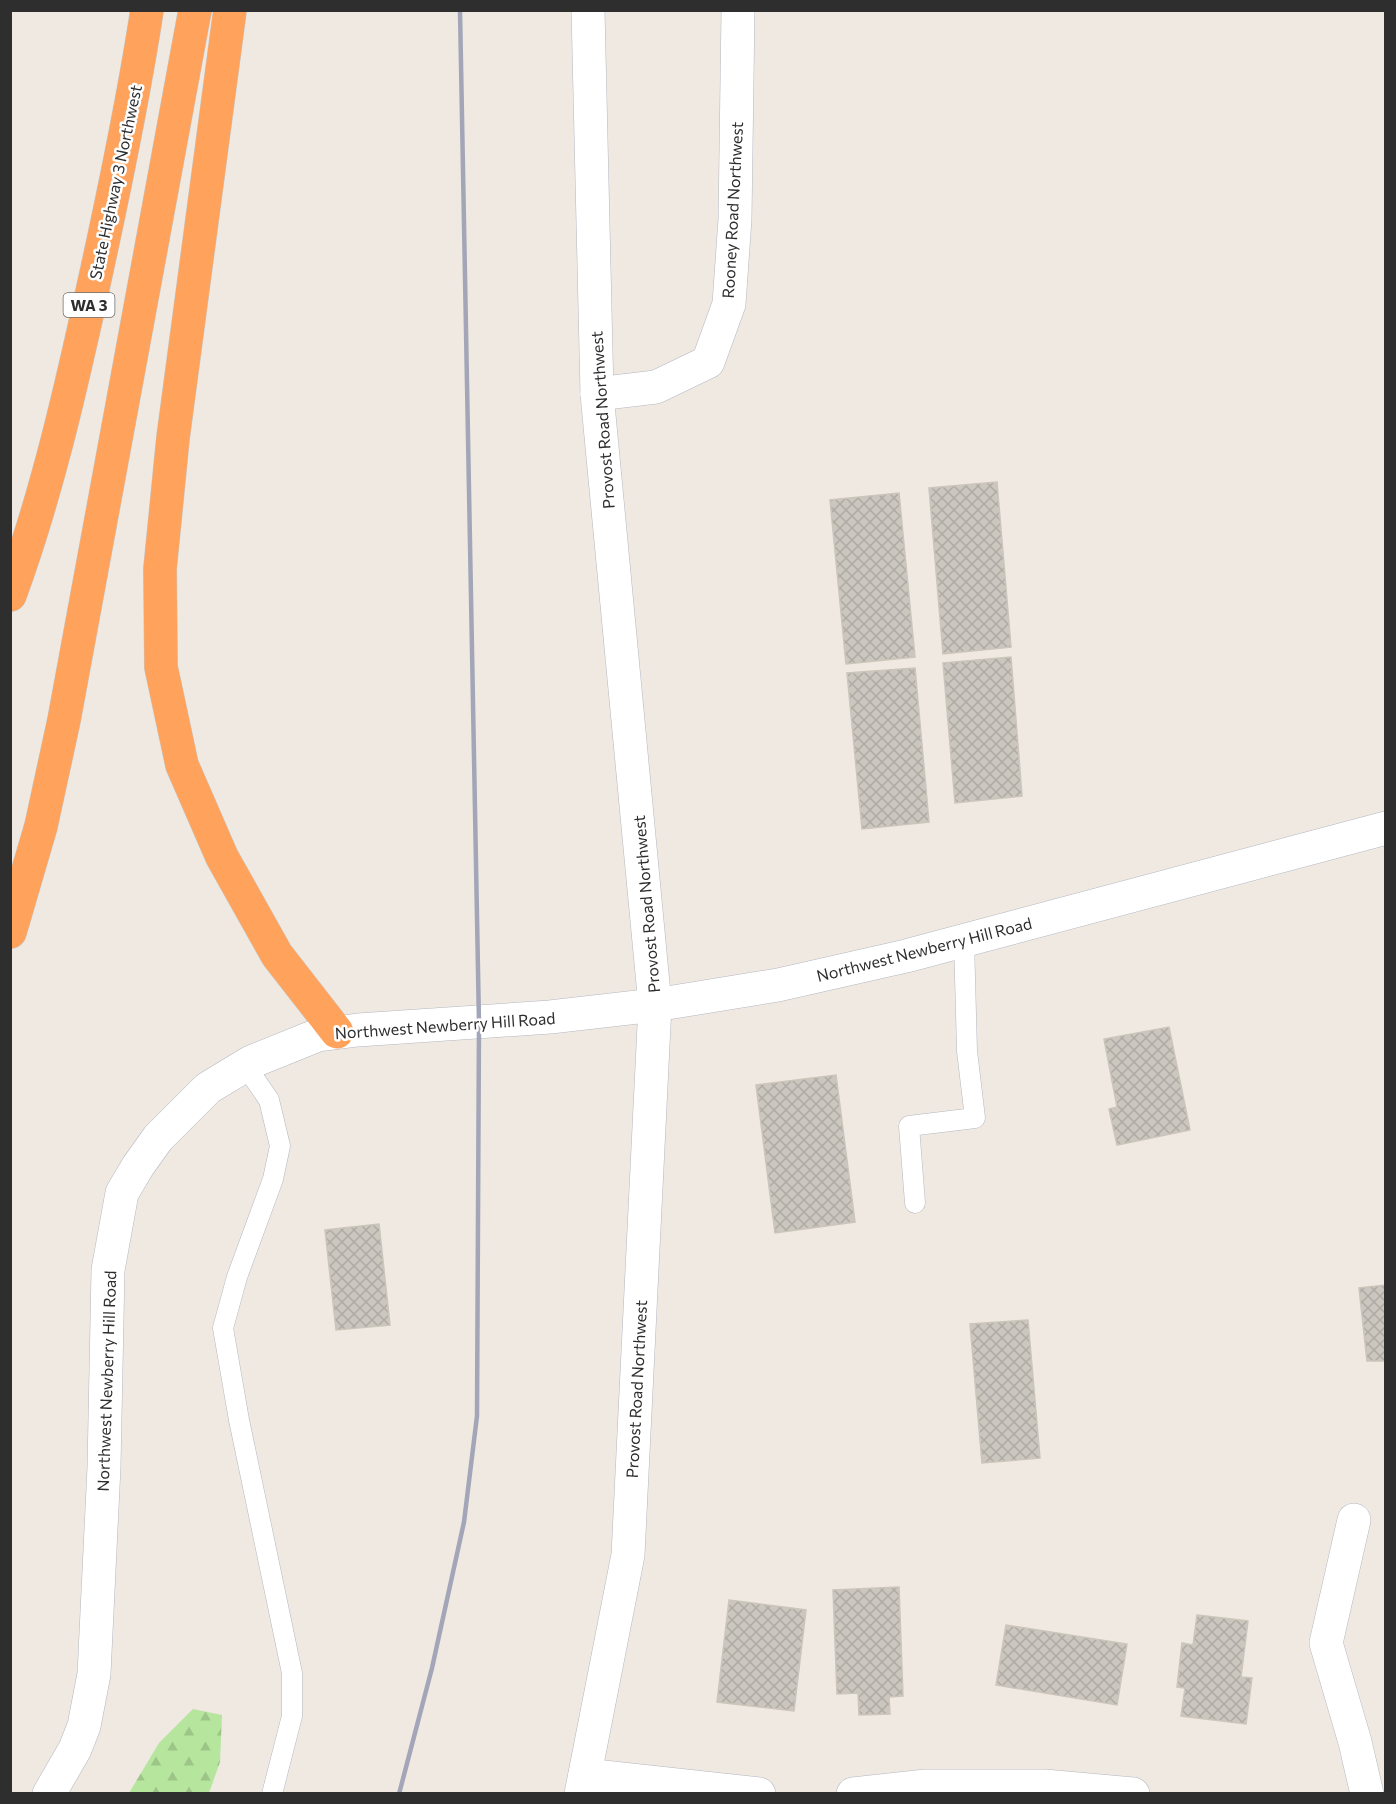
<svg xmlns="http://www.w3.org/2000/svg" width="1396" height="1804" font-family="Commissioner,sans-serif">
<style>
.forest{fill:url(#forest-firs)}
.building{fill:url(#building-cross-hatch);stroke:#cbc5ba;stroke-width:1.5}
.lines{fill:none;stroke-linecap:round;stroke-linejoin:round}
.service-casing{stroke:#b4b7c1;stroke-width:21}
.minor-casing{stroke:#b4b7c1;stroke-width:34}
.tertiary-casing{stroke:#b4b7c1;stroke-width:34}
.secondary-casing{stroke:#b4b7c1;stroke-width:34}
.motorway-casing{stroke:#c9c9c9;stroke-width:34}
.service{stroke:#fff;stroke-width:20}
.minor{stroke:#fff;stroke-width:33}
.tertiary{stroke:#fff;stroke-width:33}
.secondary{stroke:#fff;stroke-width:33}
.motorway{stroke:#ffa35c;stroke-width:33}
.rail{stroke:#a3a6b8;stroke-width:4.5}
.labels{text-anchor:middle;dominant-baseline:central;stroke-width:5;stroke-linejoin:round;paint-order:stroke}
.shield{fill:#fff;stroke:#6d6d6d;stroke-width:1.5}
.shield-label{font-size:15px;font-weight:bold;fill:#2e2e2e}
.street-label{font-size:16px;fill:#2e2e2e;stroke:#fff}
</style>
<defs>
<pattern id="forest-firs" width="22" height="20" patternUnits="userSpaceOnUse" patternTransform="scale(1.5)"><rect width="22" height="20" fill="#b6e59e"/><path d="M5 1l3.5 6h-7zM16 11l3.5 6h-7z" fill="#9dc588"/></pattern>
<pattern id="building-cross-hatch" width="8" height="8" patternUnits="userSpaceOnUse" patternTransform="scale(1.5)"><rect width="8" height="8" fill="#cbc7bf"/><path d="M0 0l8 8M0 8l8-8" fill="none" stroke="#afaba4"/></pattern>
</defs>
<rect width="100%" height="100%" fill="#efe9e1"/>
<path class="forest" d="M193,1709L222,1715L220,1762L209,1793H129L159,1743Z"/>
<path class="building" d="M997,482L1011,647L943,654L929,488Z
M899,493L915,657L846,664L830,500Z
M1011,657L1022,796L955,803L943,663Z
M915,668L929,822L862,829L847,673Z
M1169,1027L1190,1130L1117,1145L1109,1109L1117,1107L1104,1039Z
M836,1075L855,1222L775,1233L756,1085Z
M379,1224L390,1325L336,1330L325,1230Z
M1386,1285V1361H1367L1359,1288Z
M1028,1320L1040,1458L982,1463L970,1324Z
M899,1587L903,1696L889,1697L890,1714L859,1715L858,1693L837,1694L833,1590Z
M729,1600L806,1610L794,1711L717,1702Z
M1197,1615L1248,1621L1241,1677L1252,1678L1246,1724L1181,1716L1185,1688L1177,1687L1182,1643L1193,1645Z
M1006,1625L1127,1644L1117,1705L996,1685Z"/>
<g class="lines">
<defs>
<path id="service" d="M245,1065L269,1100L280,1146L273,1179L237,1277L223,1328L239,1420L292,1673V1716L272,1794
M915,1203L909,1126L975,1118L967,1051L964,940"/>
<path id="minor" d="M597,394L656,387L708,362L729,304L735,219L738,10
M1354,1520L1326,1643L1355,1742L1367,1794
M585,1775L759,1794
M853,1794L926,1786H1044L1133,1794"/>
<path id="tertiary" d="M581,1794L628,1555L655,1005L597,394L588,10"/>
<path id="secondary" d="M49,1794L75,1749L84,1726L94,1674L104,1467L108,1270L122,1193L138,1166L158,1138L208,1088L251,1062L318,1035L358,1030L550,1017L655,1005L778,985L906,956L1386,828"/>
<path id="motorway" d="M230,10L173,438L160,569L161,667L182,765L222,857L277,955L337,1032
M10,595C47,494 71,388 94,283C114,192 133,102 147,10
M10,932L41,826L64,720L195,10"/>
</defs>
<use href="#service" class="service-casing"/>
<use href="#minor" class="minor-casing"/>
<use href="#tertiary" class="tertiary-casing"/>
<use href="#secondary" class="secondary-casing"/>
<use href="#motorway" class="motorway-casing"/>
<use href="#service" class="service"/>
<use href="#minor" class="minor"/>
<use href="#tertiary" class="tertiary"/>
<use href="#secondary" class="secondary"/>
<use href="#motorway" class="motorway"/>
<path class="rail" d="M399,1794L432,1668L464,1522L477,1416L479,1023L460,10"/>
</g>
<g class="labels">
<rect class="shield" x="63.5" y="293" width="51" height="24" rx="4.5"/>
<g class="shield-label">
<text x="89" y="305">WA 3</text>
</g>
<g class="street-label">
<text transform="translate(115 182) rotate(-78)">State Highway 3 Northwest</text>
<text transform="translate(732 210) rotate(-87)">Rooney Road Northwest</text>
<text transform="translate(602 420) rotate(-94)">Provost Road Northwest</text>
<text transform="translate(646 904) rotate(-95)">Provost Road Northwest</text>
<text transform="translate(924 949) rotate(-14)">Northwest Newberry Hill Road</text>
<text transform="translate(445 1025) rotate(-4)">Northwest Newberry Hill Road</text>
<text transform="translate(106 1381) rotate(-88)">Northwest Newberry Hill Road</text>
<text transform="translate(636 1389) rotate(-87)">Provost Road Northwest</text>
</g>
</g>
<rect width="1396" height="1804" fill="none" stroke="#2e2e2e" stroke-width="24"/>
</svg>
